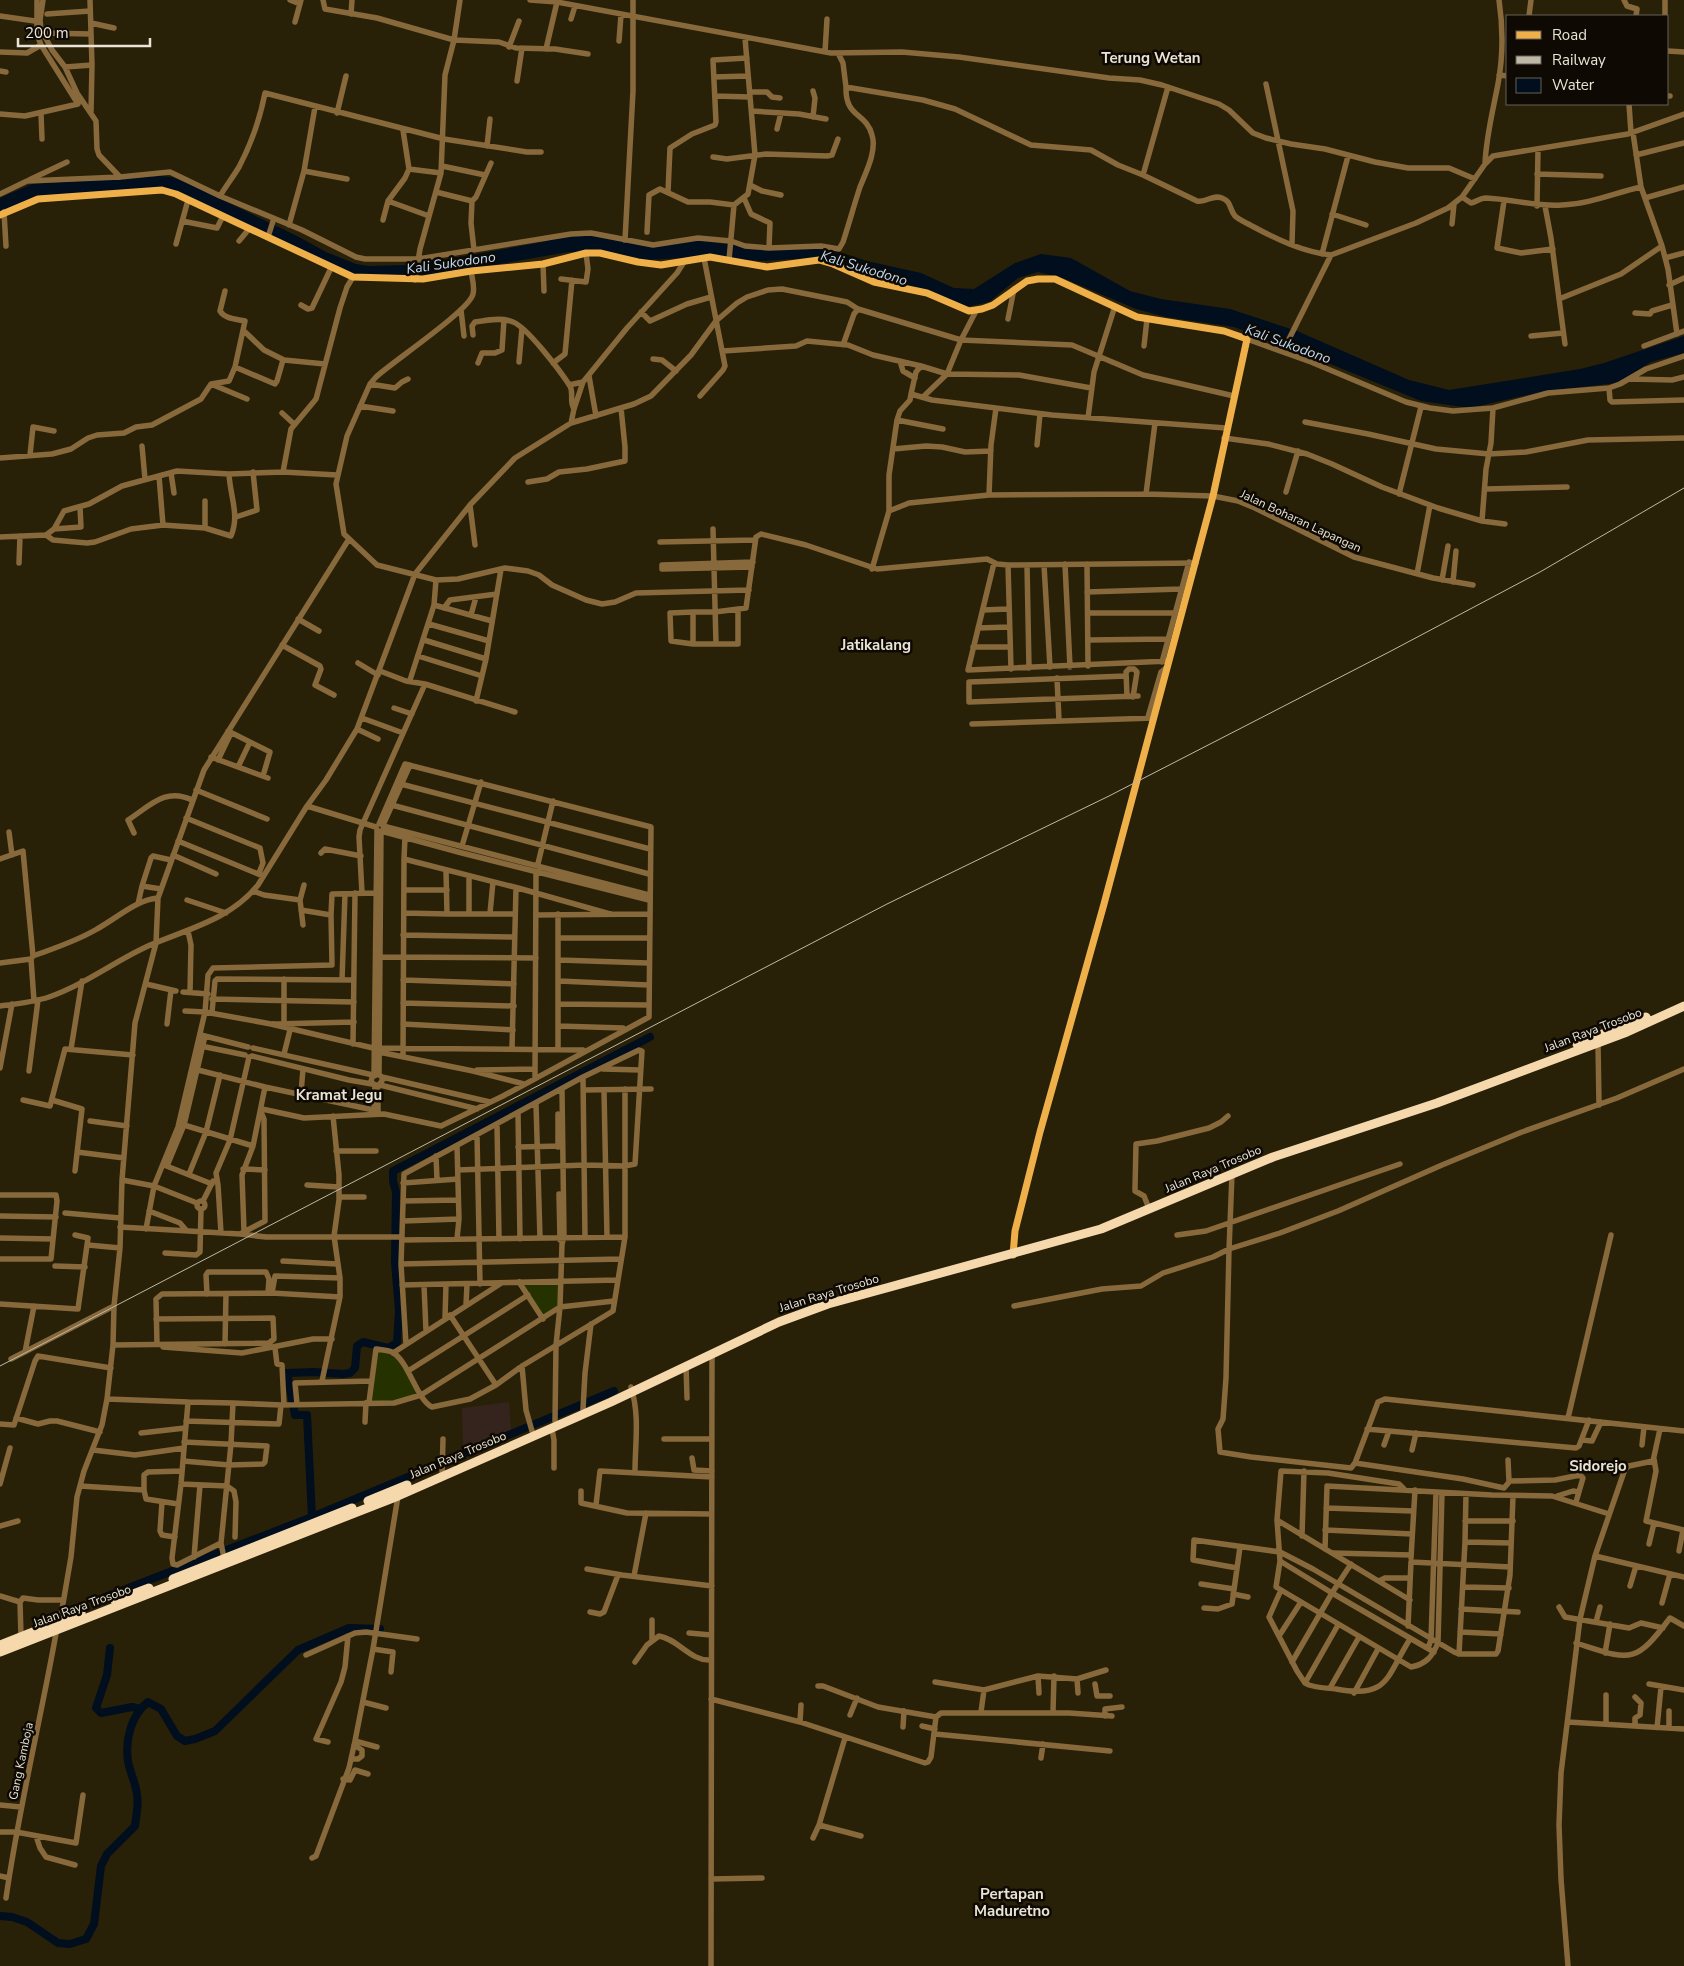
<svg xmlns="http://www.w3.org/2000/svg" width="1684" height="1966" font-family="'Nunito Sans',sans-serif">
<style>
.education{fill:#35231e}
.green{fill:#253200}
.water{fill:#010e1e}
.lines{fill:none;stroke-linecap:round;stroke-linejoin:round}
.river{stroke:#010e1e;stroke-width:8}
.minor{stroke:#87693c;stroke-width:5.5}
.major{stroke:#efb04a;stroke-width:7}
.highway{stroke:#f6d8ad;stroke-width:9}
.rail{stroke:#beb8a7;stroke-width:1}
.labels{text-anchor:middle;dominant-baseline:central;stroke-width:5;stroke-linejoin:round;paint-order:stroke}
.street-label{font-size:12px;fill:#e9e4d5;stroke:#0e0a03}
.water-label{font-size:14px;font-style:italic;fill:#bddaf9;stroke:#0e0a03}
.quarter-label{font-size:15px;font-weight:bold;fill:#e9e4d5;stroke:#0e0a03}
</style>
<rect width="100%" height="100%" fill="#292008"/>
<path class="education" d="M509,1402L511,1430L463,1450L462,1408Z"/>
<path class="green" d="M561,1281L560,1307L543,1319L519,1282Z
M377,1349L393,1353L420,1394L389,1403L370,1402Z"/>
<path class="water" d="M161,176L172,177L196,187L297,236L326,252L356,264L369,266L407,265L431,262L543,242L571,235H596L646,246L696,240L732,245L827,248L867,261L921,273L954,288L974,289L1015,263L1041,254L1071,258L1130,291L1161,299L1230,309L1297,331L1409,380L1449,390L1580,369L1604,363L1684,336V353L1651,362L1618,383L1545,391L1470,408L1421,401L1289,347L1234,327L1166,317L1136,309L1063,278L1038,272L1018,278L989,302L967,307L921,290L873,278L811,258L762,261L698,257L647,260L605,252H568L421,278L352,275L174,192L35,198L0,212V198L32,184Z"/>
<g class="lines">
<path class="river" d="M312,1517L307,1415H295L287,1373L314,1372L343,1374L350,1373L355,1368L357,1346L363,1342L388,1348L397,1343L399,1311L395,1262L396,1192L393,1181V1171L650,1037
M105,1597L312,1517L614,1391
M110,1648L107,1675L96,1708L101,1713L132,1707L140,1709
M0,1916L12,1917L27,1922L58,1943L70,1944L86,1939L94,1924L101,1866L107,1854L135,1826C136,1816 139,1804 137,1795C136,1783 130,1773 128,1761C125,1740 131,1715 148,1702L161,1709L177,1736L185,1741L195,1739L215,1731L298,1650L349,1628L380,1629"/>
<path class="minor" d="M43,0L40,20L41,29L52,50L65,67L77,93L96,121L97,149L99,155L120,177
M90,0L92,65L91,112
M290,0L300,4
M323,0L325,9L377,18L454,40L499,42L516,48L555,49L588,54
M530,0L557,2L831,53L902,52L959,57L1109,78L1140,80L1162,85L1219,104L1229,110L1253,133L1266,138L1291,144L1325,149L1375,162L1408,168H1449L1475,179
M1624,0L1627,6L1637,9L1636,16
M47,14L90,11
M351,14L352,0
M0,16L35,21
M1529,16L1531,0
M1665,16V0
M571,19L575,6
M295,22L301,0
M91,23L114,28
M41,33L91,34
M619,41L621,15
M509,47L519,21
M546,49L557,2
M1668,51L1684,52
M0,52L27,53L41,45
M825,52L827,19
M838,53L843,63L846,87L923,100L955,109L1031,145L1091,150L1118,165L1143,175L1197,201C1207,203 1212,194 1222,198C1232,202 1229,209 1235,216C1239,220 1247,223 1252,226C1276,239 1303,252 1331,255
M65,67L92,65
M0,71L6,72
M1499,75L1508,76
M714,77L748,76
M517,81L522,48
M1266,84L1293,211L1292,244
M813,91L815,98L813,117
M750,92H767L772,97L780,98
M715,96L750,97
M1668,96H1670
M1629,104L1631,133
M315,107L304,171L347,179
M752,111L799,114L826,119
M41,113L42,139
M337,113L346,76
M0,114L25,116L78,104L41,45L37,34V0
M777,129L781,113
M1633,133L1641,187L1662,246L1668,269L1677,334
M487,146L490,119
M1636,155L1684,143
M713,157L727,159L766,154L827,156L832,155L838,139
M1485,164C1486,137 1493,110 1498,84C1503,57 1503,27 1499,0
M442,166L485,175
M409,169L441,173
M1537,174L1601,176
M1143,175L1168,87
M29,180L67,162
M750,185L762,191L781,195
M436,192L472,201
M668,192L670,148L692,134L715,125L716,122L713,60L747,58
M0,194L27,181L120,177L170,172L220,196L302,230L356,257L365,259H418L571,234L591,233L653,245L698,238L731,241L745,246L769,248L821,246L839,249L843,242C849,224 854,205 860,187C866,172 877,151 872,135C866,112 845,118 846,87
M220,196C226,186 233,177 239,167C251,144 260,119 265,93L444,139L527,152H541
M1462,197L1471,203C1476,202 1480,198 1486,198C1512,199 1536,207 1562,205C1590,204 1614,193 1641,187
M744,198L751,214L770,223L769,248
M1645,198L1684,187
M388,201L429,216
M1504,201L1497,248L1521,253L1553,249
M1537,206L1538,149
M1545,206L1551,238L1565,344
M4,212L6,246
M1332,214L1366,225
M383,220L388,201L405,178L409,169L403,130
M182,221L217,228L222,218
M1452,224L1454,204
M289,225L304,171
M647,232L649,195L660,189L688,202H710L734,205L748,194L755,155L745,38
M268,237L274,218
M625,240L633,91V0
M239,241L249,229
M176,244L188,200
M474,250L471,223L472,201L476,197L491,163
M1322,254L1348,156
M1665,258L1684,253
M729,260L734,205
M543,264L544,291
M471,271C472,278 475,287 473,294C470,310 392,362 376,377L370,384L347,436L336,484L344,534L377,565L436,580L458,579L505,568L528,571L539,575L552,585L586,600L602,604L615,602L636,593L749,590
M561,279L586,282L588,269L586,253
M415,280L420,249L441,173L445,75L454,40L460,0
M1669,285L1684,278
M1559,299L1621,274L1662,246
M301,305L308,309L312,308L331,268
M461,310L464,336
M641,312L650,321L687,304L711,297
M1635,313L1650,314L1652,311L1672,305
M1008,319L1014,289
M244,331L264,350L284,360L325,364
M473,335L472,326L475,322C486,320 503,317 513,322C527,327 561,372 570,386C574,393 569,401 574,409
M1531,336L1563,333
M1247,339L1311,362L1406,402L1430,408L1453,411L1493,408L1548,393L1609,388L1620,384L1646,369L1684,356
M843,345L854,314L858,309
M1144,346L1147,319
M1644,346L1684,331
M723,351L796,346L807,341L848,345L873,355L921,366L947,374L1019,375L1091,388
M1283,351L1331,255L1416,223L1448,208L1462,197L1485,164L1493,156L1628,134L1684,114
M653,359L662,360L676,371
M900,361L903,371L915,378
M519,362L522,328
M478,363L482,353H495L502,350L504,320
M553,363L565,354L572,280
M235,367L275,384L277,381L283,360
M589,376L596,416
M1629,379L1672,380L1684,377
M211,384L247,399
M370,384L395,388L402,382L408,379
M569,385L583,382
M1609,388L1610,400L1612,402L1684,400
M911,394L916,372L921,366
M700,396L723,370L725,366L704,258
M924,396L947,374L961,340L976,311
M360,406L393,411
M1493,408L1491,443L1486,469L1482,521L1505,524
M282,413L294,424
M1088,418L1094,372L1115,306
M897,420L943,429
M1305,422L1368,434L1436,449L1489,454L1526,452L1588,440L1684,438
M571,423L574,409L583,382L627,328L677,273L684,262
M1224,438L1268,444L1307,454L1332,464L1382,487L1438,508L1482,521
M1037,445L1040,414
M142,446L145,479
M893,449L926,446L942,447L965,452L991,451
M30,455L33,427L54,431
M0,458L52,454L71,449L88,438L97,435L124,433L136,427L152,425L201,399L211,384L229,381L235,367L245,321C236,319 225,319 220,311L225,291
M283,472L291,429L316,399L340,308L347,287L353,277
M171,473L174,493
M159,476L163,525
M528,482L547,479L559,472L587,469L625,461V447L621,408
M1486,489L1567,487
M1286,492L1298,451
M1146,494L1155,423
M1399,494L1421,407
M989,495L991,445L996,408
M470,505L475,545
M889,511L909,503L989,495L1146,494L1213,496L1238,501L1255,508L1354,557L1433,578L1473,585
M236,517L257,510L253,472
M205,528V501
M54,529L81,527L80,507
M713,529L716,644
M46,535L53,540L87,543L95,542L131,529L163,525L205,528L231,536C240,515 230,496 229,474
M0,537L46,535L54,529L64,511L89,504L122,486L177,471L229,474L283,472L337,475
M660,542L755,540
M19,563L20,536
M994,563L968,670L1169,661
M1065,564L1070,667
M1087,564L1088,666
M662,565V569L752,567
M662,565L753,562
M1008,565L1011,669
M1027,565L1029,668
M1044,565L1050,667
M872,569L889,511V475L897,420L900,411L910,400L911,394L932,400L1052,415L1226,428
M1417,574L1430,505
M1442,580L1448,546
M1453,582L1456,551
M1087,592L1181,589
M434,605L492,621
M444,608L450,600L497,594
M983,610L1008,609
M693,612L670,613L671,641L693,644H738V610
M1088,613H1175
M471,615L476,597
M298,619L319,631
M429,624L489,641
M978,628L1009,627
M424,640L486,659
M1089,640L1167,639
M693,644V612H715L746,608L756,537L761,534L806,545L877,569L987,559L997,564L1008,565L1196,563
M282,645L320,666L321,669L315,685L334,695
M973,647H1010
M418,656L482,676
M1162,662L1189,562
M358,663L378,675
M380,671L406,681L425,684L515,712
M1126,676L969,682V702L1138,696
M1057,678L1059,721
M410,680L434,605L436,580
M1127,696L1126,672L1129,669H1134L1137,672L1133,697
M476,701L486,659L501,569
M394,708L412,714
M1148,717L1161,672L1167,667
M362,718L403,733
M972,724L1154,718
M357,729L378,739
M228,731L270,752L263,776
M211,757L268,778
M218,760L231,733
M238,767L250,742
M397,783L650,849
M196,790L267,819
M388,804L649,874
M307,806L376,827
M186,818L260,848
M383,825L410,765
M383,826L649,895
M381,831L462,853L649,900
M9,832L12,855
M134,833L128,820C150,806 165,787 192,800
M405,838L404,859L518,888L610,914
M178,841L263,876
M462,846L481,782
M321,853L325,849L361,856
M173,855L216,874
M0,859L23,851L33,956L31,959L34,1001
M446,871L447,914H514
M259,873L263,863L260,848
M161,889L142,886L151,858L153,856L171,860
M404,890H447
M253,891L264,895L300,900L303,925
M362,893L359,837L360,830L425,684
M187,900L226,913
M300,900L304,885
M138,904L142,886
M301,910L331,915L332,965L213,968L208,975L205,1012L271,1024L373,1048L583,1050
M404,913L447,914
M469,913V876
M490,913L493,882
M558,914V1026L623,1028
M331,915L332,894L376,893
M536,915L649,914
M188,931L191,945L190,992
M403,935L513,937
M558,938H649
M33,956C55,948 77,941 97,929C117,918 136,900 158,898
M379,957L536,958
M559,960L648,963
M0,963L31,959
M342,980L345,894
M403,980L514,984
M559,981L648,985
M146,984L176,991
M183,992L208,994
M212,999L354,1002
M403,1003L514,1006
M559,1004L648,1005
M0,1006C16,1004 34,1002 49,997C84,985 115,961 148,946C187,929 230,920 258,885L307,806L326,780L357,729L415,574L470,505L515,458L571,423L634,404L651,396L691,355L716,321L737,303L747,297L768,290L782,289L847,302L858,309L961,340L1072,345L1143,375L1234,396
M212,1012L215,981L217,979L353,980
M284,1022V979
M167,1024L171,990
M274,1024L354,1022
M403,1024L513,1030
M558,1026V1049
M201,1035L248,1047
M1598,1043L1599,1105
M353,1044L355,893
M201,1046L245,1055
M253,1048L373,1075
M71,1049L82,981
M512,1049L516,888
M379,1052L473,1071L524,1084
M284,1054L290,1030
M252,1056L349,1080L372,1084
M403,1056L404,859
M0,1068L12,1004
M603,1069L640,1070
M198,1070L265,1087L378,1111
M477,1070L535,1069
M29,1071L38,1000
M374,1075L377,830
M379,1075L381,831
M382,1077V1081L379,1085H375L371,1082L372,1077L378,1074L382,1077L490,1102
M583,1077L585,1237
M535,1078L536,872L553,801
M380,1085L477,1109
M584,1090L651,1089
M604,1090L607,1237
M301,1093L303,1069
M23,1100L50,1106L65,1049L133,1055
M52,1100L82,1109L75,1171
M536,1104L540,1238
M262,1109L304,1118L384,1114L441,1126L503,1096L649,1017L651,827L405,764L379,824
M374,1113L375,1085
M378,1113V1090
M518,1113L520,1239
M558,1114V1147
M90,1121L127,1126
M497,1124L499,1239
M184,1125L253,1146
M477,1135L480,1284
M457,1146L459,1219L457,1239
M518,1147L562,1146
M336,1151H376
M77,1152L124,1158
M436,1156L437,1180
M164,1165L212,1184
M167,1166L184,1125L205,1036
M243,1169L265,1170
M189,1174L206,1132L220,1075
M1232,1174L1229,1250L1226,1378L1223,1419L1218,1429L1220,1452L1251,1457L1351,1468L1355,1463L1378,1402L1385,1399L1684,1431
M122,1180L154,1186L197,1203
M403,1183L458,1179
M307,1185L339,1187
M559,1194L560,1240
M0,1195H56L57,1201L51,1259H0
M339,1197H364
M197 1205a4 4 0 1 1 8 0a4 4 0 1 1-8 0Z
M203,1201L213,1181
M403,1201L458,1200
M1148,1206L1144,1196L1135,1191V1188L1136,1144L1157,1141L1209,1128L1221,1122L1228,1116
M149,1211L180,1223L186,1230
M65,1213L120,1218
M0,1216L56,1217
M403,1221L459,1219
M120,1227L240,1234L265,1221L264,1119L261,1112
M146,1229L154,1186L178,1127L205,1012L185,1011
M244,1231L242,1175L253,1146L265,1087
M221,1233L218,1185L216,1173L230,1140L249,1057
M240,1234L266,1237H402
M1177,1235L1206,1231L1400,1164
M0,1238L53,1239
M402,1240L625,1237
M88,1245L120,1248
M165,1253L196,1255L200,1252L201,1209
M283,1261L337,1264
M401,1264L621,1259
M55,1266L85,1267
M519,1282L543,1319
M402,1285L617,1280
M424,1285L426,1331
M272,1293L275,1276L340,1278
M207,1294L206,1275L208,1272H266L269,1279L268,1293
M0,1304L78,1309L88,1238L75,1235
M466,1305L467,1284
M1014,1306L1102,1289L1141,1286L1163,1273L1213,1257L1229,1249L1280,1233L1338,1211L1442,1165L1522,1132L1617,1098L1684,1069
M450,1315L496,1385
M445,1318L446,1284
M157,1344L156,1299L162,1294L272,1293L340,1297
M225,1344L226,1294
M406,1344L401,1264L404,1174L583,1077L639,1050L642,1051L635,1164L625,1166L585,1165L458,1170
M113,1345L269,1343L274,1339L273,1318L156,1319
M163,1347L242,1353L313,1339H332
M275,1348L277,1364L282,1365L284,1405
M25,1352L34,1306
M393,1353L500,1284
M11,1359L114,1306
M686,1365L687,1398
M522,1366L526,1410L532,1431
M408,1371L528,1295
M322,1381L340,1297V1278L334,1236L339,1200V1175L333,1116
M631,1387C640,1416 635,1443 635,1472
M107,1399L188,1402
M369,1402L376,1349C381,1350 387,1350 392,1352C409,1361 416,1399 432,1407L470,1399L496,1385L522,1366L613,1311L625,1237V1089
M297,1404L295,1383L371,1381
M583,1409L585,1373L591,1324
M16,1418L38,1424L50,1421H57L100,1432
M1568,1418L1611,1235
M186,1421L279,1424L281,1405
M555,1421L556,1345L560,1307L562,1244L564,1237L562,1090
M365,1422L366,1403
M0,1424L14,1425L35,1361L38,1356L111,1368
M552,1429L554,1440V1468
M1367,1429L1576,1448L1579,1446L1589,1420
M141,1433L185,1428
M664,1439H712
M1582,1440L1592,1441L1601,1422
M1384,1445L1389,1431
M1642,1445L1644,1427
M93,1450L135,1455L184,1448
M1412,1450L1416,1433
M692,1458L694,1470L712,1471
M1654,1459L1656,1471L1646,1521L1684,1530
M1508,1460L1509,1481
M183,1461L229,1465L263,1464L265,1462L267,1446L184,1442
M1355,1463L1463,1479L1504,1488L1510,1481L1555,1480L1580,1475L1583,1478L1576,1502
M442,1476L443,1439
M0,1484L10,1448
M181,1484L227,1486L234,1491L236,1502L235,1537
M80,1486L144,1490
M581,1491V1503L627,1513L711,1514
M1557,1496L1573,1491L1579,1492
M162,1502L160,1531L162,1535L175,1537
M178,1504L146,1499L144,1490V1475L148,1472L182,1471
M596,1505L600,1471L712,1477
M1326,1508L1413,1511
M1277,1520L1410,1600
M1465,1521H1513
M0,1526L18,1521
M1325,1530L1412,1534
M1302,1536L1304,1471
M1465,1542L1511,1543
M221,1543L177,1565L173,1564L172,1558L181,1484L188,1402L233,1403
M1649,1544L1654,1523
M1325,1549L1327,1486L1492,1495L1552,1496L1609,1514
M1679,1551L1683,1530
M1333,1553L1411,1555
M1595,1556L1684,1577
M194,1557L200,1485
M224,1558L221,1543L231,1444L233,1403L281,1405L394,1403L421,1395L560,1307L614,1301
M1411,1558L1415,1490
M1280,1561L1277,1520L1281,1471L1328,1473L1399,1484L1404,1489
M1351,1564L1332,1593L1280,1561L1276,1587L1411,1667C1426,1664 1432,1657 1438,1643L1442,1493
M1237,1568L1193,1560L1194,1540L1280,1552L1313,1569L1454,1652L1459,1654H1496L1498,1651L1510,1575L1513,1496
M587,1569L622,1575L712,1586
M634,1576L646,1513
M1379,1581L1385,1578H1410
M1201,1584L1234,1589
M1630,1586L1636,1566
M1463,1587L1509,1588
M1281,1590L1269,1617L1297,1671L1305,1683
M1233,1594L1248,1597
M0,1596L20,1602L21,1636
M20,1602L23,1598L38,1600H63
M1662,1603L1670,1574
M1559,1607L1565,1617L1629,1628L1641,1623L1663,1628
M1204,1608L1218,1609L1232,1604L1240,1547
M1461,1609L1518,1612
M590,1612L600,1614L604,1612L618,1575
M652,1620V1640
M60,1621L71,1557L77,1497L84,1471L102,1425L107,1399L113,1345L114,1306L120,1248L122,1180L135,1023L156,943L158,898L204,770L349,539
M1596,1622L1600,1607
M1338,1625L1305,1683L1309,1685C1318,1688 1327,1688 1336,1689C1389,1699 1386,1677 1410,1639
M1408,1626L1411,1562L1510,1567
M1460,1632L1501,1634
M689,1633L711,1635
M1279,1636L1301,1602
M1576,1643C1630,1660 1634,1666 1670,1618L1684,1626
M1428,1648L1431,1640L1436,1492
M373,1649L393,1652L391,1672
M1605,1653L1610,1624
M1459,1654L1465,1542L1466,1494
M306,1655L355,1633L366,1632L417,1639
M635,1662L647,1645L659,1636C678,1639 691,1662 711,1660
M1292,1662L1332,1593L1434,1652
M1038,1676L1039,1693
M1077,1679L1078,1693
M935,1682L984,1690
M1095,1684L1097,1696H1110
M1649,1684L1684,1690
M818,1686H823L878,1707L936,1717
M1330,1688L1359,1637
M1354,1693L1378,1649
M1635,1697L1641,1703L1640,1715L1635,1718V1726
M711,1699L800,1722L925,1763L928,1762L931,1757L936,1717L941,1713H1069L1112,1716
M363,1702L386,1708
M1669,1711V1728
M981,1712L984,1690L1038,1676L1077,1679L1106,1670
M1053,1712L1054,1676
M850,1715L857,1698
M1105,1716V1709L1122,1707
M800,1722L801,1705
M1568,1722L1684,1729
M1606,1724V1695
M922,1726L935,1729
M903,1727L904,1711
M1657,1728L1661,1687
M935,1734L1110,1751
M845,1738L819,1825L861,1836
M355,1741L377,1747
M328,1742L316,1739L341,1682L345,1667L348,1636
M1041,1758L1043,1744
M351,1759H358L362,1756V1750L354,1745
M343,1779L350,1780L355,1770L368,1774
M0,1805L21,1807
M0,1832H16L76,1843L83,1795
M36,1836L40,1848L46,1857L75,1865
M813,1838L819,1825
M312,1858L316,1856L349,1768L355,1741L373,1649L398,1496
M0,1876L9,1878
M711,1879L762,1878
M6,1898C19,1807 41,1718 57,1628
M711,1966L712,1353
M1568,1966L1561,1879L1559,1825L1561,1773L1580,1619L1595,1556L1625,1469L1629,1466L1653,1461L1660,1429"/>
<path class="major" d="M0,215L38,199L162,190L176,194L353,277L423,279L471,271L543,264L586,253H600L638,262L661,265L710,257L767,267L819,260L833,264L874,282L927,293L969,311L982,309L993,305L1027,281L1038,279H1055L1137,317L1224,331L1247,339L1213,496L1104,904L1040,1132L1015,1231L1013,1255"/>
<path class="highway" d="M1577,1044L1646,1017
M368,1501L407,1485
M173,1579L352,1508
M115,1601L149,1588
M0,1645L81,1613
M0,1652L398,1496L611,1402L779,1322L828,1304L1101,1229L1273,1157L1437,1103L1627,1032L1684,1006"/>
<path class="rail" d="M0,1366L887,904L1109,796L1391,651L1540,572L1684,488"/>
</g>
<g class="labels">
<g class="street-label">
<text transform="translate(1301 521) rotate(25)">Jalan Boharan Lapangan</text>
<text transform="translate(1593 1030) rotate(-21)">Jalan Raya Trosobo</text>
<text transform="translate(1213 1169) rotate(-23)">Jalan Raya Trosobo</text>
<text transform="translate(829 1293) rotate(-17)">Jalan Raya Trosobo</text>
<text transform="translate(458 1455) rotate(-23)">Jalan Raya Trosobo</text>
<text transform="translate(82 1606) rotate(-20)">Jalan Raya Trosobo</text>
<text transform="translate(21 1761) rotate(-78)">Gang Kamboja</text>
</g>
<g class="water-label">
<text transform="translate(451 263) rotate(-8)">Kali Sukodono</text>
<text transform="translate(864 268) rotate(17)">Kali Sukodono</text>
<text transform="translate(1288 344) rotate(20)">Kali Sukodono</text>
</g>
<g class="quarter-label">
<text x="1151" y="58">Terung Wetan</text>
<text x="876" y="645">Jatikalang</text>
<text x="339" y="1095">Kramat Jegu</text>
<text x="1598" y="1466">Sidorejo</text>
<text x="1012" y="1894">Pertapan<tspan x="1012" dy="17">Maduretno</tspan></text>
</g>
</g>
<rect x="1506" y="15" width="162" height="90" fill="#0e0a03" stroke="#666157"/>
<rect x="1516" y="31" width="25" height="8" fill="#efb04a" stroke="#666157"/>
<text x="1552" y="40" font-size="15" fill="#e9e4d5">Road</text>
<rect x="1516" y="56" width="25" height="8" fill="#beb8a7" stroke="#666157"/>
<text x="1552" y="65" font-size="15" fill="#e9e4d5">Railway</text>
<rect x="1516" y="78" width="25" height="15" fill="#010e1e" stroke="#666157"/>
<text x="1552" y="90" font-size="15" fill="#e9e4d5">Water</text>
<path d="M18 38v8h132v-8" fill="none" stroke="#e9e4d5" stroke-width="2.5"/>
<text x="25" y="38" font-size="15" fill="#e9e4d5" stroke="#0e0a03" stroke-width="4" paint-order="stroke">200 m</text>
</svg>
